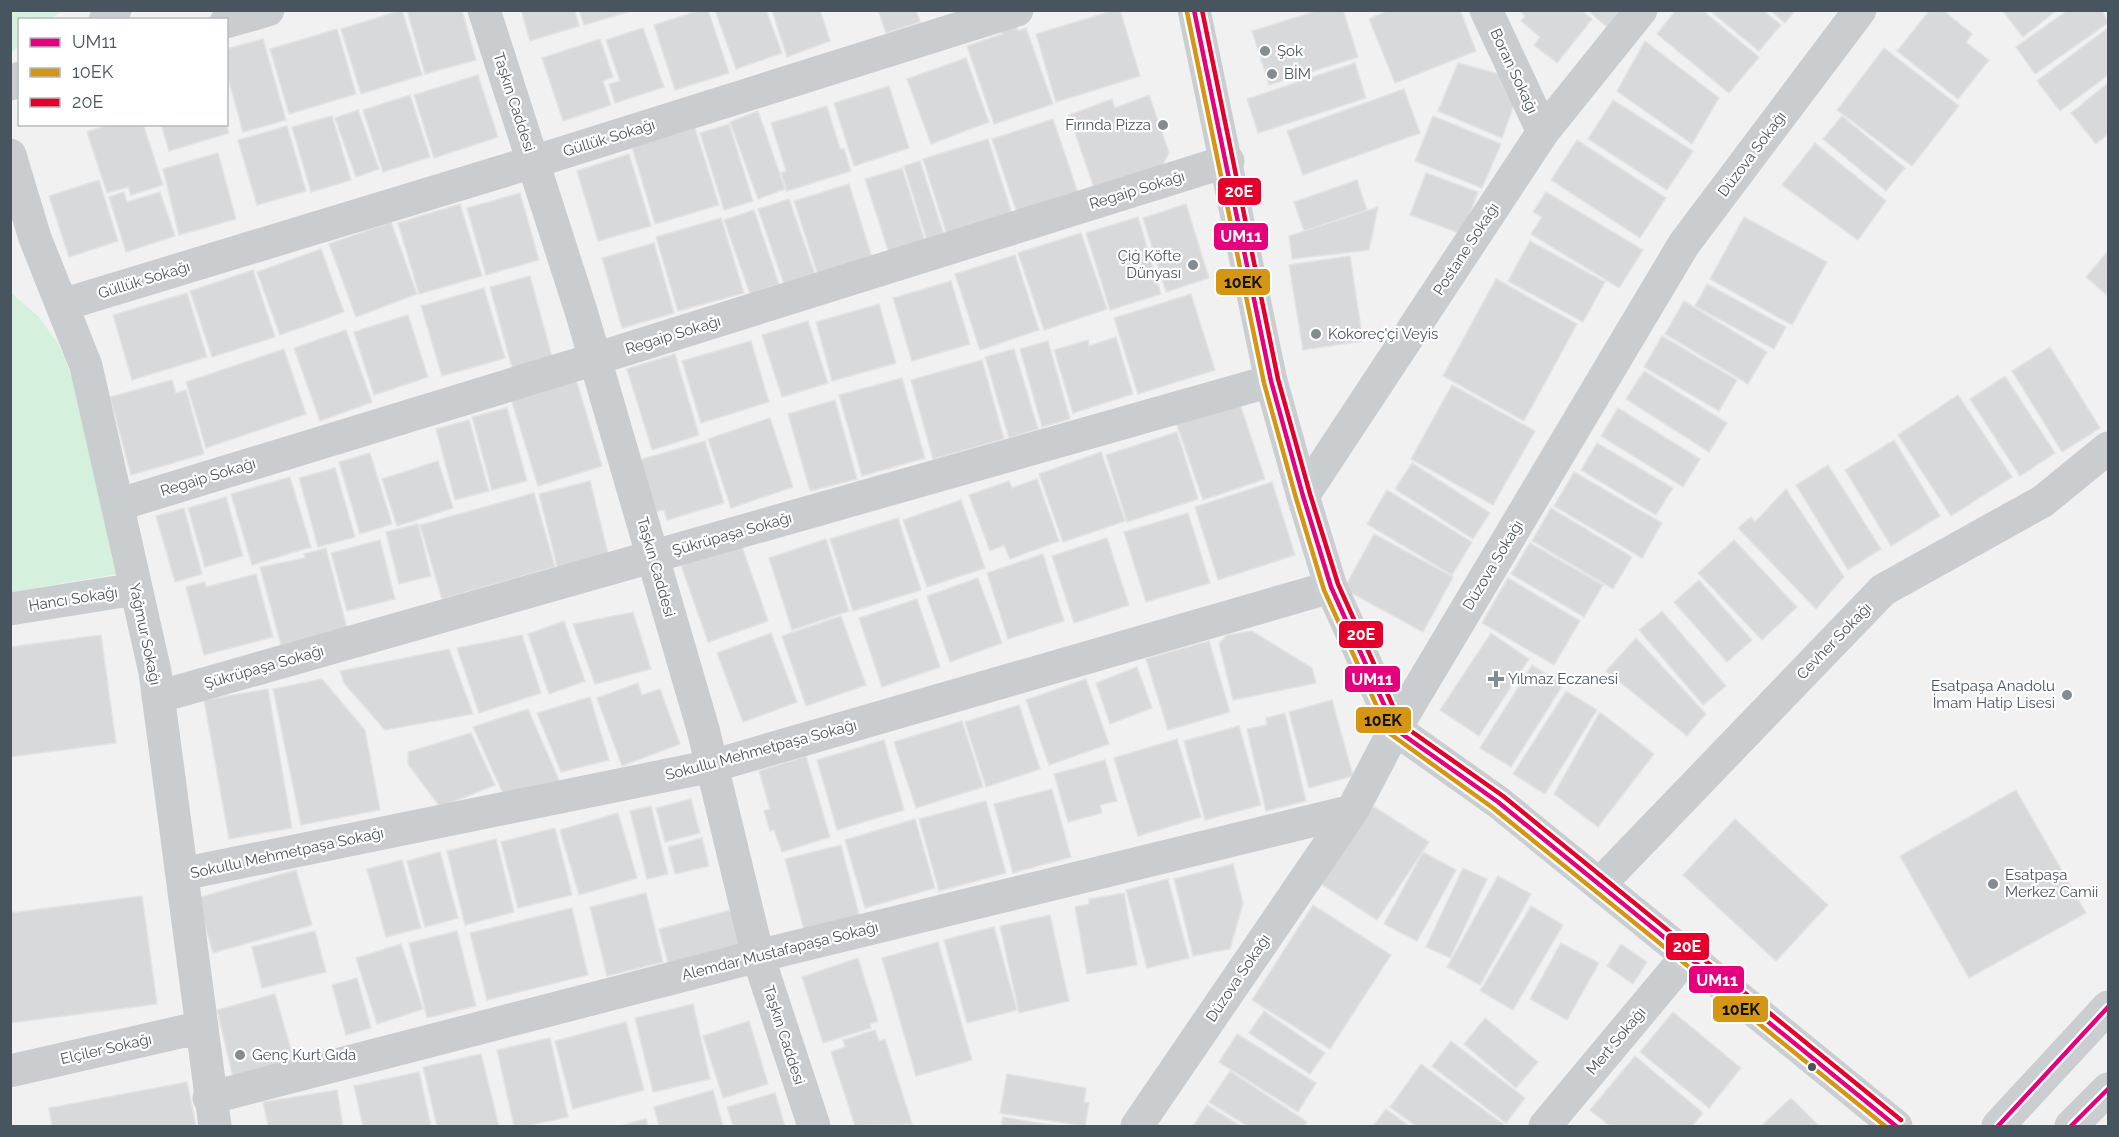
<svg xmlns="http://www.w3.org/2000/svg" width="2119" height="1137" font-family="Raleway,sans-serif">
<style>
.green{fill:#d5f0dd}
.building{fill:#d7d9da;stroke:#e3e3e4;stroke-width:1.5}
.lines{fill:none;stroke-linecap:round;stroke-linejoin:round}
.street{stroke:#cacdcf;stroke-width:33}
.secondary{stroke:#caced1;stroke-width:33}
.bus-1-casing{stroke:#fff;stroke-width:9}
.bus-2-casing{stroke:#fff;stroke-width:9}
.bus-3-casing{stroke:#fff;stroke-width:9}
.bus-1{stroke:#e5007d;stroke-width:4.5}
.bus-2{stroke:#d49613;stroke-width:4.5}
.bus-3{stroke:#e4002b;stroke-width:4.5}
.poi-dot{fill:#828c91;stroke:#fff;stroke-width:2}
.bus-dot{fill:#47555e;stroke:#fff;stroke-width:2}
.labels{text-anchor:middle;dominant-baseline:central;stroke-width:4.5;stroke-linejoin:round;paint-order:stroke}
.poi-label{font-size:15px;fill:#47555e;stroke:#fff;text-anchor:start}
.street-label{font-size:15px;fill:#47555e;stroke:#fff}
.line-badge{stroke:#fff;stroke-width:2}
.badge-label{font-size:16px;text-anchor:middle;font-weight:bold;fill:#fff}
.pale-badge-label{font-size:16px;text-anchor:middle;font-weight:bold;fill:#111}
</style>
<rect width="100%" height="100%" fill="#f1f1f1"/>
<path class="green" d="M11,10H62V11L51,19L20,20L19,45L11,53Z
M10,292L39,317L60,347L73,380L124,573L11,592Z"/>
<path class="building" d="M402,10L422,75L361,94L341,29Z
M407,10H462L476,60L425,74Z
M521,10H575L579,26L530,41Z
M579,10H634L584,25Z
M700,10H708L729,73L675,90L654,25Z
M715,10H766L782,53L736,69Z
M772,10H820L830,41L787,57Z
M878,10H916L920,22L886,33Z
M1115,10H1120L1140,76L1056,102L1036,34Z
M1319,10H1343L1358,57L1269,85L1252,31Z
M1389,10H1460L1476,51L1395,83L1369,19Z
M1519,10H1581L1592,19L1557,63L1534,45L1540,37L1521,21L1525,16Z
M1587,10H1620L1607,27Z
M1676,10H1702L1759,57L1729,93L1657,34Z
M1709,10H1763L1781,25L1759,51Z
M1770,10H1796L1785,23Z
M1930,10H1943L1972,34L1966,42L1989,60L1958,99L1897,51Z
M2002,10H2057L2023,37Z
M2068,10H2102L2108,23L2035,74L2016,47Z
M1015,22L1018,31L1026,28L1053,104L994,124L967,46L1002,34L999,28Z
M643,28L664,87L615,103L609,84L620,81L606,40Z
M2108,28V75L2060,111L2037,81Z
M337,29L356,94L289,114L270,49Z
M263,39L286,120L243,132L226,71V49Z
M600,39L613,77L603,81L611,105L563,121L542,58Z
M1645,41L1719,98L1692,144L1617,91Z
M1884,48L1959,106L1912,166L1837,110Z
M966,58L989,122L931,144L907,79Z
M1355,63L1366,98L1258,133L1247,99Z
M1458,63L1502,75L1514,105L1502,138L1438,111Z
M478,75L498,137L434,158L414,95Z
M2108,83V134L2096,144L2071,113Z
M889,86L909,148L854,166L834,103Z
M1404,89L1420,133L1303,175L1287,131Z
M410,95L430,157L383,172L363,110Z
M1149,95L1169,153L1161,168L1095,191L1069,115L1112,99L1115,108Z
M1613,100L1693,151L1667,190L1588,139Z
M827,106L840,149H844L851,171L787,191L781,173L786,171L771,123Z
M358,110L379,169L356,177L335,118Z
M758,111L785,189L758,199L730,122Z
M332,116L351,180L311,192L292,127Z
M1433,116L1501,144L1482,188L1415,161Z
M1842,116L1905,168L1886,191L1823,139Z
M1053,119L1078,193L1017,213L992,139Z
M110,124H143L163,185L131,195L128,187L107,193L87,132Z
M161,124H226L229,133L169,151Z
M729,124L753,201L724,210L700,133Z
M287,126L306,191L257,205L238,140Z
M695,128L719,205L655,224L632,147Z
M988,139L1013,217L948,238L923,159Z
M1577,140L1666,198L1640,238L1551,180Z
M1815,143L1886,201L1858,240L1782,185Z
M218,153L236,219L179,235L163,169Z
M629,154L651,226L598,241L577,171Z
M920,161L944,235L927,240L904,166Z
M902,168L925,241L889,253L865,179Z
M1426,173L1478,192L1462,234L1410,215Z
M99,180L118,241L69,257L49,196Z
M1357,180L1367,210L1304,231L1294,202Z
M849,184L872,258L818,275L794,201Z
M124,192L127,202L160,192L175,236L126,252L109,197Z
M1546,192L1643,250L1619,288L1531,234L1542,217L1533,212Z
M520,193L539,260L486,275L467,208Z
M789,199L815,274L784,284L758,209Z
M460,204L482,276L419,294L398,223Z
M1186,204L1209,278L1166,292L1143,218Z
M1378,207L1369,250L1292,259L1289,236Z
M754,210L779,284L750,294L724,220Z
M1138,217L1161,294L1110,310L1086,233Z
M1744,217L1827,262L1792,325L1710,279Z
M721,218L744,293L678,311L656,237Z
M391,222L417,294L356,317L329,244Z
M1081,233L1107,309L1044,330L1018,253Z
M1530,241L1605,282L1583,322L1508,281Z
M654,243L674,313L622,328L602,258Z
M321,249L344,312L280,335L257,272Z
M2108,251V296L2086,277Z
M1015,255L1039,330L980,350L955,274Z
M1350,256L1363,341L1303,350L1289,265Z
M253,270L275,337L212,357L190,291Z
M530,276L552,357L512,368L490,287Z
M1496,279L1577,324L1524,421L1443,376Z
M951,281L970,344L912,361L893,298Z
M1707,284L1786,327L1774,349L1695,306Z
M484,288L505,358L442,376L421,306Z
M187,293L207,357L132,380L113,315Z
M1191,294L1215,370L1138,394L1114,318Z
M1684,301L1767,352L1748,384L1665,334Z
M879,304L896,363L832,381L816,322Z
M408,315L428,377L374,395L354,332Z
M808,321L828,383L782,397L762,335Z
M346,330L372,402L320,421L294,348Z
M1662,336L1737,380L1719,411L1644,367Z
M1116,337L1133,394L1073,413L1054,350L1088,340L1089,346Z
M751,341L769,402L701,423L682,361Z
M1048,341L1070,419L1042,427L1020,349Z
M2050,347L2100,428L2062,452L2012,371Z
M284,349L306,414L206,448L186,382Z
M1014,349L1038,429L1009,438L985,357Z
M675,354L699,435L652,450L627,369Z
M982,360L1004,439L933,459L911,380Z
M1644,371L1727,423L1709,452L1626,399Z
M2005,376L2055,453L2020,476L1970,399Z
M902,378L925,458L862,476L839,395Z
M576,379L602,466L538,486L511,399Z
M172,380L176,393L186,390L204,454L131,475L110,397Z
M1452,385L1535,431L1493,505L1411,459Z
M1958,395L2012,477L1951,516L1898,435Z
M835,400L857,479L810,491L788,414Z
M1239,401L1265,479L1203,500L1176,422Z
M507,408L527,481L492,490L472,417Z
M1618,408L1700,459L1683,487L1601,436Z
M770,418L793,487L731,508L708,439Z
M469,420L489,491L455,500L436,429Z
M1177,432L1198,499L1127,522L1106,455Z
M1894,440L1940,516L1891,546L1845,470Z
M705,441L724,503L667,520L664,510L654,512L639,460Z
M1597,443L1673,488L1656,515L1581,470Z
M1101,452L1125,521L1063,542L1039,474Z
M370,453L392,524L360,534L339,462Z
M438,461L453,508L397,526L382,479Z
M1412,463L1490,513L1473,539L1395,489Z
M1828,465L1881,549L1848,570L1796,485Z
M335,468L355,537L318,547L299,478Z
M1574,472L1662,523L1642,558L1554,506Z
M290,477L311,547L252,565L231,494Z
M1037,479L1059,541L1010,559L1004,545L990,551L969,495L1009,481L1012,488Z
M590,481L609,557L558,570L539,494Z
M1272,482L1295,555L1218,580L1195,507Z
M1786,489L1844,577L1816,609L1738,528L1751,517L1755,522Z
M1387,490L1472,542L1452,575L1367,524Z
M534,493L555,567L442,599L420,525Z
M226,497L243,556L205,567L188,508Z
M961,500L985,568L927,587L903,520Z
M184,508L202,574L175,582L156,516Z
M1551,508L1632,557L1613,589L1532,541Z
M1188,513L1210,583L1146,602L1124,532Z
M898,518L921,590L853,611L830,539Z
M418,524L431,576L399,584L386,532Z
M1374,534L1453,577L1423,632L1344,589Z
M1107,538L1129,605L1074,623L1052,556Z
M826,539L849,611L792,630L769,558Z
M380,540L395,599L347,611L331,553Z
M1734,540L1797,607L1762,640L1698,573Z
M1530,543L1603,585L1584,617L1511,574Z
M741,544L768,621L708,642L681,565Z
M326,548L347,628L281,645L260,567L305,558L304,554Z
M1043,554L1064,621L1008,639L987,573Z
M256,574L273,637L204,655L186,587L205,582L206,587Z
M978,578L1002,643L950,662L927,596Z
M1508,578L1580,621L1554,665L1482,623Z
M1699,580L1752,640L1727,662L1674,602Z
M917,599L940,667L882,687L859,618Z
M1662,611L1726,686L1703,705L1639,630Z
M633,612L651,669L595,684L573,624Z
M841,616L866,685L806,706L782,636Z
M564,621L585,681L549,694L528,634Z
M1252,631L1312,668L1316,683L1233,700L1219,644L1227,635Z
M771,633L797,702L743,722L717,653Z
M1491,633L1529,659L1479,736L1440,710Z
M101,635L116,743L10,757V647Z
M522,635L541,693L479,713L457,648Z
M1636,638L1706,714L1687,736L1606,671Z
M1209,641L1230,712L1168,730L1146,659Z
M449,649L473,714L385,730L344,683L340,671Z
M1532,665L1563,685L1511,767L1480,748Z
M1137,667L1152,708L1110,724L1096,683Z
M322,679L365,730L380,810L301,825L273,689Z
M1086,679L1109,744L1049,765L1026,700Z
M638,683L642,695L660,689L680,744L622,766L597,698Z
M268,689L292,828L229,839L204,700Z
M1566,691L1597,710L1545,794L1513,774Z
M590,697L609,760L561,772L537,713Z
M1332,700L1353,776L1309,788L1289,712Z
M1019,705L1040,769L986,787L965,722Z
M528,709L562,787L507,802L473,727Z
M1600,712L1654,754L1598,827L1554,794Z
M1285,713L1306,801L1266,811L1247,729L1267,725L1266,718Z
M962,721L983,787L916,808L894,742Z
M1239,726L1261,805L1205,820L1184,741Z
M471,733L495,785L440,807L408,764V752Z
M1177,739L1201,817L1138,836L1114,758Z
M884,740L904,810L837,830L817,760Z
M806,756L830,837L782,852L774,830L770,831L764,811L770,809L759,771Z
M1105,760L1117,801L1100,805L1102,813L1068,822L1054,774Z
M1052,789L1071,857L1013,873L994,804Z
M2016,790L2086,913L1969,978L1900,856Z
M691,799L700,833L665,842L656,808Z
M986,801L1006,873L939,891L919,819Z
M651,806L668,874L647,879L630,811Z
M1373,806L1429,842L1377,920L1321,884Z
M618,813L637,878L579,895L560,830Z
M915,819L935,888L865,908L845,840Z
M1735,819L1828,905L1776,961L1683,875Z
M555,828L572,895L518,908L501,842Z
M702,838L709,866L675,874L668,847Z
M496,839L514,912L465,925L447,851Z
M841,845L861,922L806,937L785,859Z
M440,852L458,918L425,927L407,861Z
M1423,852L1456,870L1417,941L1384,924Z
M402,860L421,928L386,937L367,869Z
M1233,864L1243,903L1230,949L1193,956L1174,879Z
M1463,868L1487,879L1450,958L1426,947Z
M296,870L312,925L213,953L197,898Z
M1498,876L1531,894L1480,985L1447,967Z
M1168,879L1189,958L1147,968L1126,890Z
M646,893L663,962L607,976L590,907Z
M1124,893L1137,965L1087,974L1075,907L1089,904V899Z
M142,896L157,1004L10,1023V913Z
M1313,905L1391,955L1330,1049L1252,1000Z
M1531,906L1563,925L1513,1010L1480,991Z
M572,908L588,975L487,1000L470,933Z
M731,910L742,951L670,970L659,929Z
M1050,915L1069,1001L1019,1013L1000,926Z
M994,927L1017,1010L967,1023L944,940Z
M315,931L326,972L262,988L252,947Z
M457,931L476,1006L427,1018L409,943Z
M938,942L972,1060L916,1076L882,958Z
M1561,943L1599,963L1567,1020L1530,999Z
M401,944L423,1009L377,1024L356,958Z
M1621,944L1647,962L1633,984L1607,966Z
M858,958L878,1021L870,1024L871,1028L823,1043L802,977Z
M357,978L371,1028L346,1035L332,985Z
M275,994L294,1060L233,1078L217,1010Z
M693,1004L710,1079L653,1092L635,1018Z
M1264,1011L1325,1053L1310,1074L1249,1033Z
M1673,1012L1741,1068L1709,1108L1640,1052Z
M1485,1018L1538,1062L1516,1088L1464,1044Z
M749,1021L768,1084L723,1098L703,1036Z
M626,1022L644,1090L573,1109L555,1041Z
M875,1030L879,1041L885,1039L912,1124L855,1126L831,1052L845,1047L843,1040Z
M1237,1034L1316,1083L1298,1112L1219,1062Z
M550,1038L568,1117L527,1126H514L497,1050Z
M1451,1041L1525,1098L1506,1123L1432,1066Z
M481,1054L499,1126H437L423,1067Z
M1635,1056L1703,1113L1692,1126H1610L1590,1110Z
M1421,1064L1503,1124L1502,1126H1416L1390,1107Z
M1230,1071L1307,1122L1304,1126H1247L1209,1102Z
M419,1072L431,1126H363L354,1086Z
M1007,1074L1086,1088L1084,1102L1089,1103L1085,1126L1000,1113Z
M187,1082L196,1126H52L49,1108Z
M337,1090L343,1126H268L263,1102Z
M713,1090L723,1126H659L654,1107Z
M775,1093L785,1126H733L727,1107Z
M1791,1098L1819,1126H1761Z
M1207,1105L1241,1126H1193Z
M1386,1109L1409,1126H1373Z
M1003,1117L1057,1126H1001Z
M646,1119L648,1126H620Z"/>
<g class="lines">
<path class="street" d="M484,10L581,311L703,729L758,956L814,1126
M1486,10L1543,132
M226,22L268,10
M10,155L35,238L86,366L155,672L215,1126
M62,305L533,162L1017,10
M1303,496L1543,132L1641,10
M117,505L595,359L1228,161
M10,609L136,589
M158,697L1271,381
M182,874L712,766L1331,587
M1600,884L1883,590L2043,501L2108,448
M10,1071L202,1027
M209,1098L758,956L1352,811
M1137,1126L1352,811L1395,729L1684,244L1860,10
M1545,1126L1687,956"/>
<path class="secondary" d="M1194,10L1271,381L1303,496L1331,587L1395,729L1498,802L1896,1126
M105,20L115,10
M10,84L20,78
M1998,1126L2108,1007
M2071,1126L2108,1089"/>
<defs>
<path id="bus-1" d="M1194,10L1271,381L1303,496L1331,587L1395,729L1498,802L1896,1126
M1998,1126L2108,1007
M2071,1126L2108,1089"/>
<path id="bus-2" d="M1187,12L1264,383L1296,498L1324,590L1389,733L1493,808L1885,1126"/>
<path id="bus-3" d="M1202,10L1278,379L1310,494L1338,584L1401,724L1503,796L1901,1120"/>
</defs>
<use href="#bus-1" class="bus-1-casing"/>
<use href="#bus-2" class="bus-2-casing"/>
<use href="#bus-3" class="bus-3-casing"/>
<use href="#bus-1" class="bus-1"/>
<use href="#bus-2" class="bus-2"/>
<use href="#bus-3" class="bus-3"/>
</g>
<g class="poi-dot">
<circle cx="1265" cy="51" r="6"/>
<circle cx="1272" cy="74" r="6"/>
<circle cx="1163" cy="125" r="6"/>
<circle cx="1193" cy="265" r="6"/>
<circle cx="1316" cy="334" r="6"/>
<path d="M1493 670h6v6h6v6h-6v6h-6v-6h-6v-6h6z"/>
<circle cx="2067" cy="695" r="6"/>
<circle cx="1993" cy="884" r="6"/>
<circle cx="240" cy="1055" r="6"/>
</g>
<circle class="bus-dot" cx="1812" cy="1067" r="5"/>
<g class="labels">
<g class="poi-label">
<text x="1277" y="51">Şok</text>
<text x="1284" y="74">BİM</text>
<text x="1151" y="125" text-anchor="end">Fırında Pizza</text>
<text x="1181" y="256" text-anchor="end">Çiğ Köfte<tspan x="1181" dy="17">Dünyası</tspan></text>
<text x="1328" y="334">Kokoreç'çi Veyis</text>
<text x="1508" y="679">Yılmaz Eczanesi</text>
<text x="2055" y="686" text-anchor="end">Esatpaşa Anadolu<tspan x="2055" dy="17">İmam Hatip Lisesi</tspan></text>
<text x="2005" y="875">Esatpaşa<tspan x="2005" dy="17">Merkez Camii</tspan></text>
<text x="252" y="1055">Genç Kurt Gıda</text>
</g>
<g class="street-label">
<text transform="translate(1514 71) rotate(65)">Boran Sokağı</text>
<text transform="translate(514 102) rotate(72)">Taşkın Caddesi</text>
<text transform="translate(609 138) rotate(-17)">Güllük Sokağı</text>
<text transform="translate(1752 154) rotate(-53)">Düzova Sokağı</text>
<text transform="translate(1137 190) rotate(-17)">Regaip Sokağı</text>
<text transform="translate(1466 249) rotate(-57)">Postane Sokağı</text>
<text transform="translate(144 280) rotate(-17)">Güllük Sokağı</text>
<text transform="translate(673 335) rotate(-17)">Regaip Sokağı</text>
<text transform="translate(208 477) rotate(-17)">Regaip Sokağı</text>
<text transform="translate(732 534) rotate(-16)">Şükrüpaşa Sokağı</text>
<text transform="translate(1493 565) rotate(-59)">Düzova Sokağı</text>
<text transform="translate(656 567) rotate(74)">Taşkın Caddesi</text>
<text transform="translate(73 599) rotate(-9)">Hancı Sokağı</text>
<text transform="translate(145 634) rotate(78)">Yağmur Sokağı</text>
<text transform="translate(1834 641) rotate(-46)">Cevher Sokağı</text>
<text transform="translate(264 667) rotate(-16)">Şükrüpaşa Sokağı</text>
<text transform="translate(761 750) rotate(-15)">Sokullu Mehmetpaşa Sokağı</text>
<text transform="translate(287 853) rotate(-12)">Sokullu Mehmetpaşa Sokağı</text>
<text transform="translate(780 951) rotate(-14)">Alemdar Mustafapaşa Sokağı</text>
<text transform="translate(1238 978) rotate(-56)">Düzova Sokağı</text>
<text transform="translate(784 1035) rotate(72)">Taşkın Caddesi</text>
<text transform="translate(1616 1041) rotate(-50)">Mert Sokağı</text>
<text transform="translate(106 1049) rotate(-13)">Elçiler Sokağı</text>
</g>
</g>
<g class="line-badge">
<rect x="1217" y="177" width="45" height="29" rx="6" fill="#e4002b"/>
<rect x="1213" y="222" width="56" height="29" rx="6" fill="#e5007d"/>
<rect x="1215" y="268" width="56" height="28" rx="6" fill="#d49613"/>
<rect x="1338" y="620" width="46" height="29" rx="6" fill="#e4002b"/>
<rect x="1344" y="665" width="57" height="28" rx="6" fill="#e5007d"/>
<rect x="1355" y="706" width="57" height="28" rx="6" fill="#d49613"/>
<rect x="1665" y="932" width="45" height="29" rx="6" fill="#e4002b"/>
<rect x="1688" y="965" width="57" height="29" rx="6" fill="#e5007d"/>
<rect x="1712" y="995" width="57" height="28" rx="6" fill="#d49613"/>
</g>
<g class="badge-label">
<text x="1239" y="197">20E</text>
<text x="1241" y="242">UM11</text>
<text x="1361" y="640">20E</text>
<text x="1372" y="685">UM11</text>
<text x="1687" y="952">20E</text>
<text x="1717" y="986">UM11</text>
</g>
<g class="pale-badge-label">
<text x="1243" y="288">10EK</text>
<text x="1383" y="726">10EK</text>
<text x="1741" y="1015">10EK</text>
</g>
<rect width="2119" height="1137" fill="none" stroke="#47555e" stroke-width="24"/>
<rect x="18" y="18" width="210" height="108" fill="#ffffff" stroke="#b5bbbf" stroke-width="1.5"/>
<rect x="30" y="38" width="30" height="9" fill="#e5007d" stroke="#b5bbbf" stroke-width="1.5"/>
<text x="72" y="48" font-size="18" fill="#47555e">UM11</text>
<rect x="30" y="68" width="30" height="9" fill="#d49613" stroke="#b5bbbf" stroke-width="1.5"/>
<text x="72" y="78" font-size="18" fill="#47555e">10EK</text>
<rect x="30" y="98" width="30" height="9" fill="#e4002b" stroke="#b5bbbf" stroke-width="1.5"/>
<text x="72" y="108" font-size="18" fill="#47555e">20E</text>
</svg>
